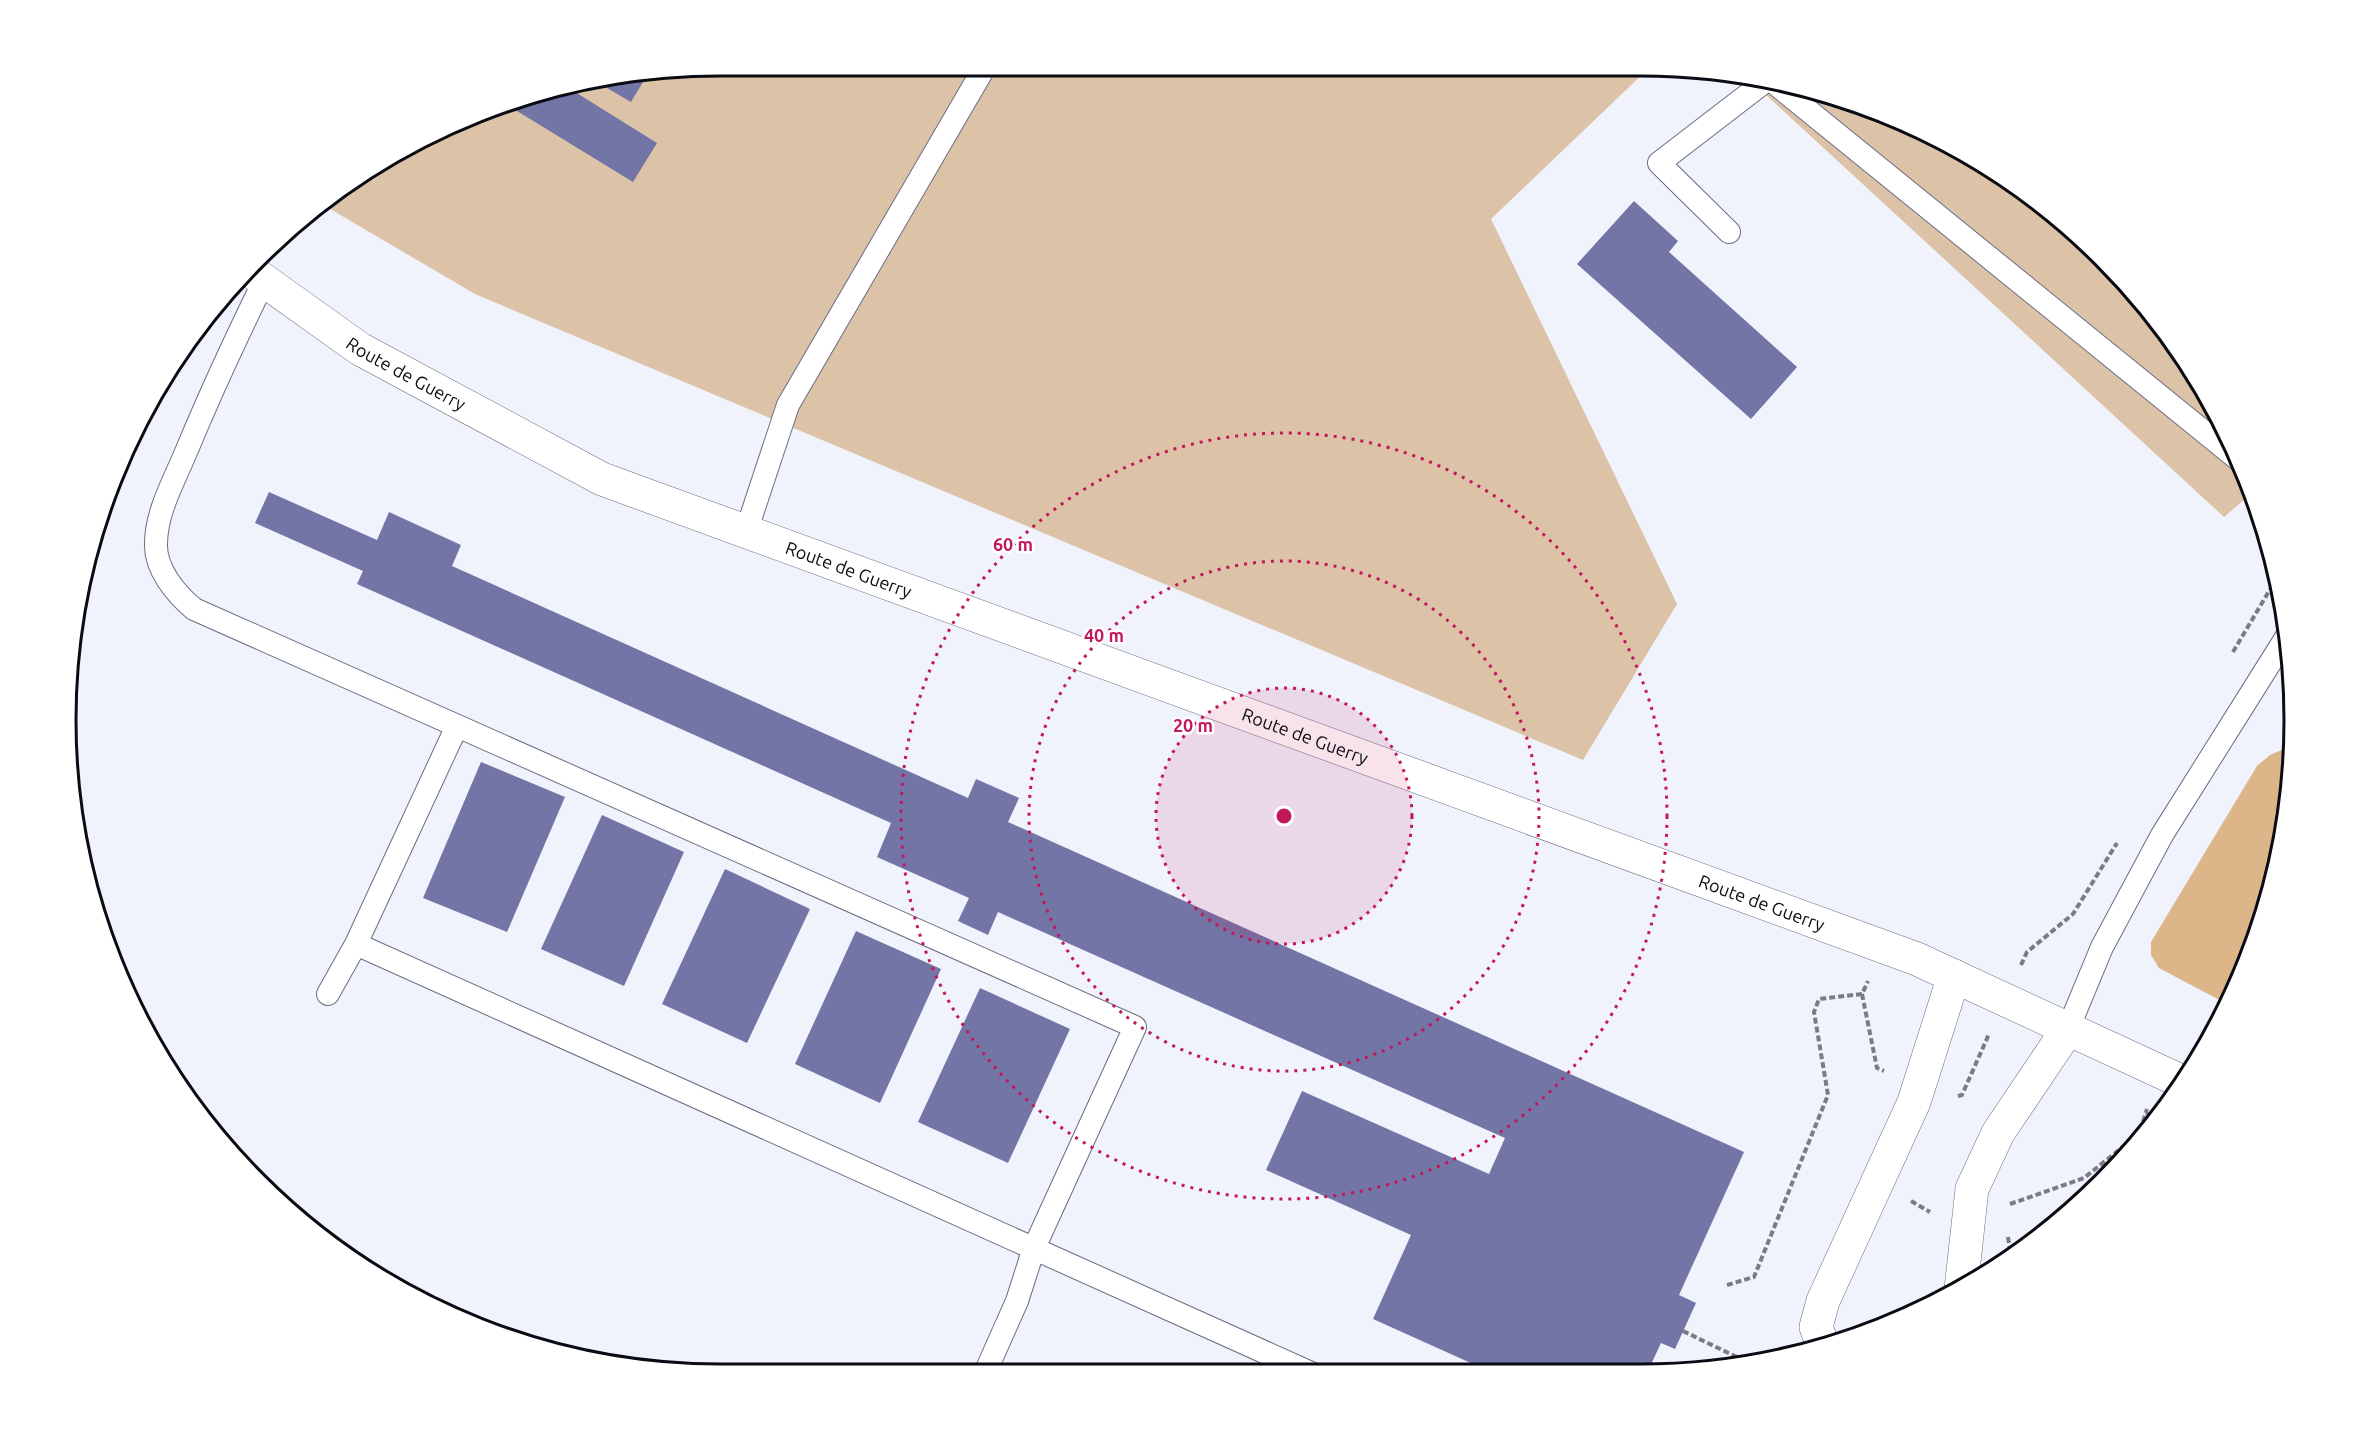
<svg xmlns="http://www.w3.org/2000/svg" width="2361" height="1440" font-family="Ubuntu,sans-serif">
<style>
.green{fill:#dcc3a8}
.water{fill:#dcb589}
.building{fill:#7275a5}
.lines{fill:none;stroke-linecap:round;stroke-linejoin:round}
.service-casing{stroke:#6a6d83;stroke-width:24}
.minor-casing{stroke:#6a6d83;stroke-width:34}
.path{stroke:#7a7b84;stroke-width:4;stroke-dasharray:6 3;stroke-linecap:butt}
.service{stroke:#fff;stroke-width:22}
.minor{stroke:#fff;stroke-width:33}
.ring{fill:none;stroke:#c2185b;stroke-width:3;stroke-dasharray:3 6}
.labels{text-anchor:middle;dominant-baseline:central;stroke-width:5;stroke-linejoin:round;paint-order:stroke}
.street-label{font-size:18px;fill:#0a0b13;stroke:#fff}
.rim{fill:none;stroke:#0a0b13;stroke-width:3}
.centre{fill:#c2185b;stroke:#fff;stroke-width:3}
.ring-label{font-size:18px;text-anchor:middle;font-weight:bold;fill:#c2185b;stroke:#fff;stroke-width:5;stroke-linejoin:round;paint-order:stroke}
</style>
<rect width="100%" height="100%" fill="#f0f2fc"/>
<path class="green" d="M1649,68L1491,219L1677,604L1583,760L475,294L320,203L430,134L510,101L634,72Z
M1751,81L1852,101L2005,176L2104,258L2185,357L2245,470L2252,493L2224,517Z"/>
<path class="water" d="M2293,745L2282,848L2245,971L2227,1004L2159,968L2151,955V942L2257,766L2270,755Z"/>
<path class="building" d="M634,72H649L631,102L595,81Z
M567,87L657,143L633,182L504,103Z
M1634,201L1678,241L1669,252L1797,367L1751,419L1577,264Z
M269,492L377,540L389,512L461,545L452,566L968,798L976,779L1019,798L1008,822L1744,1152L1679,1295L1696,1303L1675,1349L1661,1343L1647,1373H1493L1373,1319L1411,1235L1266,1170L1302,1091L1489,1174L1505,1138L998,912L988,935L958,921L969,898L877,857L891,823L357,584L363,571L255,523Z
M481,762L565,797L507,932L423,898Z
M602,815L684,852L624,986L541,949Z
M725,869L810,909L747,1043L662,1004Z
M856,931L941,969L880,1103L795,1064Z
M980,988L1070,1029L1008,1163L918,1122Z
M1054,1365L1070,1373H1050Z"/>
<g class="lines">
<defs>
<path id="service" d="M1778,86L2240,461
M1729,232L1659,163L1763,83
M264,281C236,338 210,394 186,452C174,481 156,512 156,544C155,569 176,594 194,609L1135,1027L1034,1248L1017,1301L985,1373
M746,532L788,405L983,70
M356,944L1311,1373
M328,994L356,944L457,726
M2068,1029L2102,947L2162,835L2287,636"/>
<g id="minor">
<path id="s1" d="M248,269L360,349L602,479L1917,959L2185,1083"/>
<path d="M1961,1289L1972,1189L1998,1133L2068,1029"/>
<path d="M1823,1346L1816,1327L1823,1301L1914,1102L1954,976"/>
</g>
</defs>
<use href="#service" class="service-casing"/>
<use href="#minor" class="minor-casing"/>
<path class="path" d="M2233,652L2278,576
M2021,965L2027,952L2073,914L2117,843
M1862,994L1877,1068L1884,1071
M1958,1096L1962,1095L1989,1034
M2146,1113L2155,1117
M1911,1201L1930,1212
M2010,1204L2084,1178L2139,1134L2147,1109
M2008,1237L2011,1256
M1727,1285L1754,1277L1828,1095L1814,1012L1819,999L1862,994L1868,981
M1683,1331L1747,1362"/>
<use href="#service" class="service"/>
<use href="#minor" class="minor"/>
</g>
<circle cx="1284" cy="816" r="128" fill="#c2185b" fill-opacity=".12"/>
<g class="ring">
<circle cx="1284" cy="816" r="128"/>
<circle cx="1284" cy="816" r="255"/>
<circle cx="1284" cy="816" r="383"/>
</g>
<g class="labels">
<g class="street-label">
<text stroke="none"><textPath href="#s1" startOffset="190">Route de Guerry</textPath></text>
<text stroke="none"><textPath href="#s1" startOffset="675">Route de Guerry</textPath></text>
<text stroke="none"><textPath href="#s1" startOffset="1161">Route de Guerry</textPath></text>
<text stroke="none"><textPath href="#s1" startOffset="1647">Route de Guerry</textPath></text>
</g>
</g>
<path d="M0 0H2361V1440H0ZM720 76H1640A644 644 0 0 1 2284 720V720A644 644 0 0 1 1640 1364H720A644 644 0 0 1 76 720V720A644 644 0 0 1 720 76Z" fill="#fff" fill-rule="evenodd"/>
<path class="rim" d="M720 76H1640A644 644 0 0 1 2284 720V720A644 644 0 0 1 1640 1364H720A644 644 0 0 1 76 720V720A644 644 0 0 1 720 76Z"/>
<circle cx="1284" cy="816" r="9" class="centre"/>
<g class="ring-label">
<text x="1013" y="551">60 m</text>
<text x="1104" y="642">40 m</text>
<text x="1193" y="732">20 m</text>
</g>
</svg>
